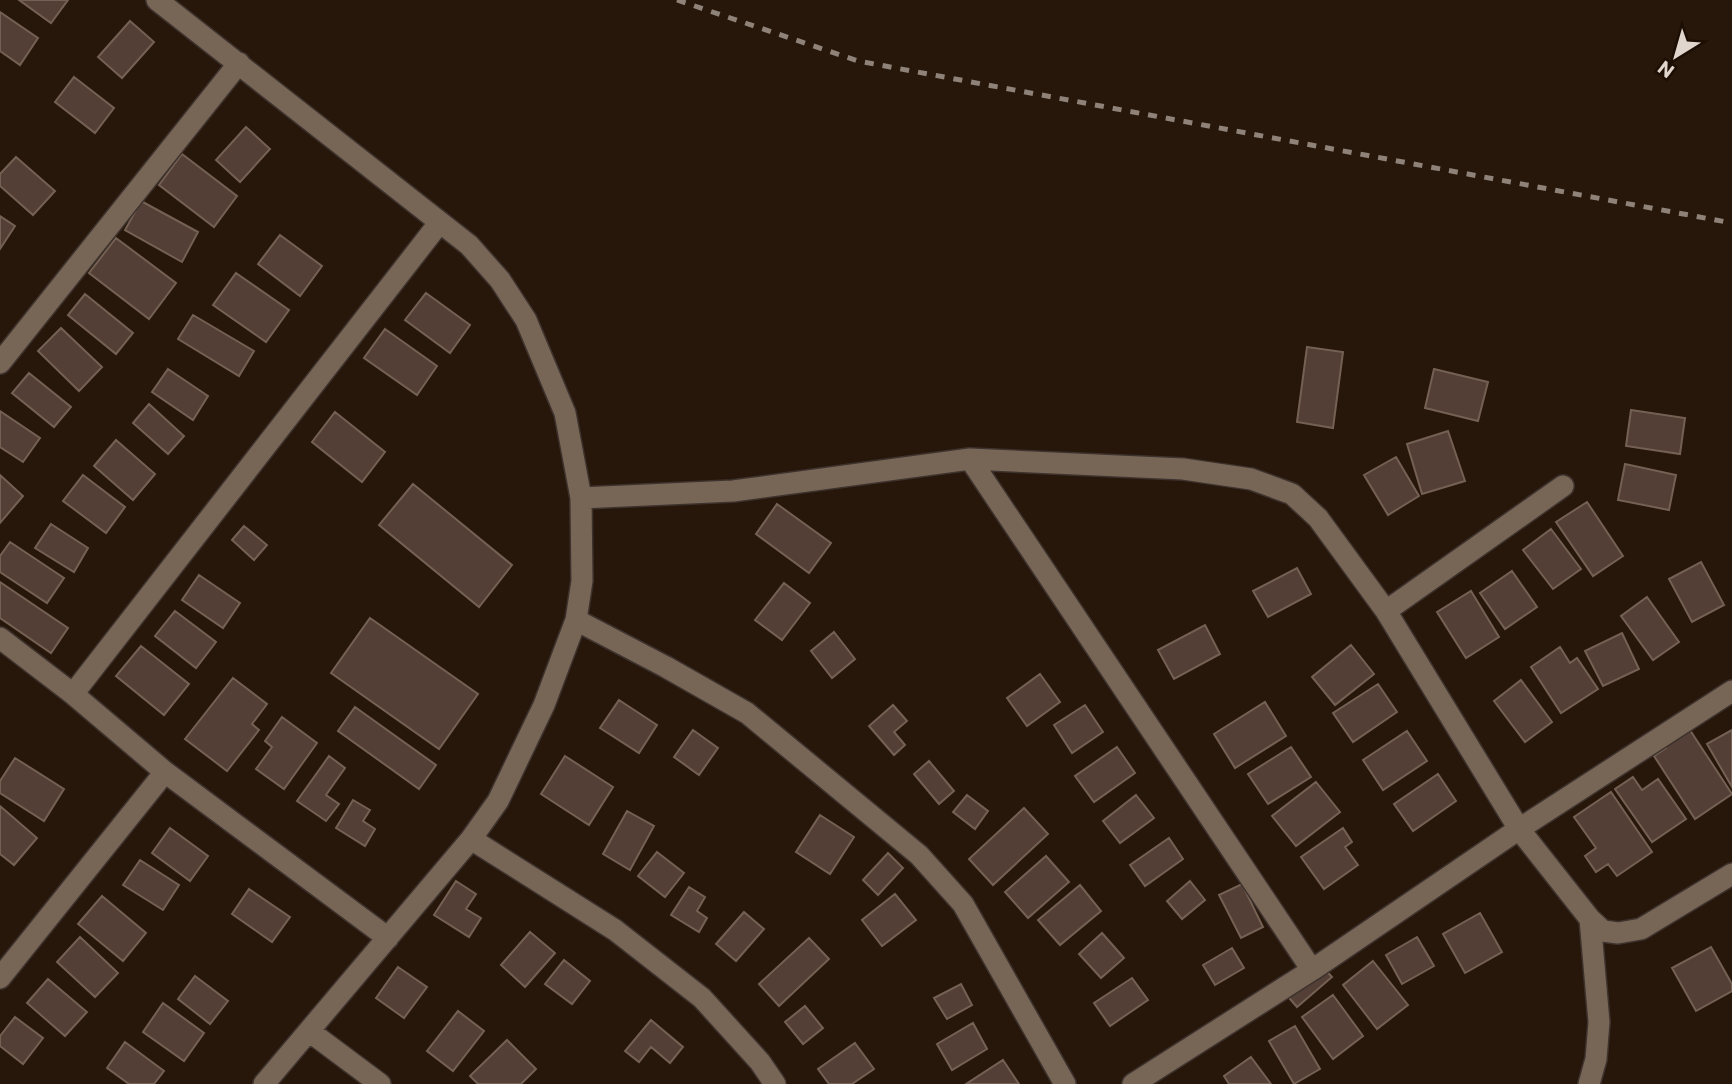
<svg xmlns="http://www.w3.org/2000/svg" width="1732" height="1084" font-family="Commissioner,sans-serif">
<style>
.building{fill:#533f35;stroke:#756054;stroke-width:2}
.lines{fill:none;stroke-linecap:round;stroke-linejoin:round}
.minor-casing{stroke:#3d322d;stroke-width:24}
.minor{stroke:#776556;stroke-width:21}
.rail{stroke:#8f8278;stroke-width:5;stroke-dasharray:9 9;stroke-linecap:butt}
</style>
<rect width="100%" height="100%" fill="#26170a"/>
<path class="building" d="M19,0H68L51,23Z
M0,12L38,38L20,65L0,51Z
M130,21L154,42L122,78L98,57Z
M74,77L114,108L95,133L55,102Z
M246,127L270,149L240,182L216,160Z
M182,154L237,196L214,227L159,185Z
M16,157L55,191L33,215L0,186V174Z
M141,201L198,232L182,262L125,230Z
M0,216L15,226L0,249Z
M280,235L322,266L300,296L258,264Z
M116,238L176,283L149,319L89,273Z
M236,273L289,310L266,342L213,305Z
M426,293L470,325L450,353L405,320Z
M85,294L133,333L116,354L68,315Z
M193,315L254,351L239,376L178,339Z
M61,328L102,367L79,391L38,351Z
M385,329L437,366L417,395L364,358Z
M1307,347L1343,352L1333,428L1297,422Z
M168,369L208,396L193,420L152,392Z
M1434,369L1488,382L1478,421L1425,408Z
M29,373L71,407L54,427L12,393Z
M149,404L184,436L168,454L133,423Z
M1631,410L1685,418L1680,454L1626,446Z
M0,411L40,438L23,462L0,447Z
M335,412L385,452L362,482L312,442Z
M1448,431L1465,481L1422,494L1407,444Z
M116,440L155,474L133,500L94,466Z
M1396,457L1419,496L1388,515L1364,475Z
M1625,464L1676,475L1669,510L1618,500Z
M0,475L23,496L0,523Z
M83,475L125,507L106,533L63,501Z
M413,484L512,565L479,607L379,525Z
M1587,502L1623,556L1593,576L1556,522Z
M777,504L831,543L809,573L756,534Z
M51,524L88,548L74,572L35,548Z
M244,526L267,545L254,560L232,540Z
M1551,529L1581,569L1553,589L1523,550Z
M10,542L64,578L47,603L0,572V556Z
M1701,562L1724,605L1692,622L1669,579Z
M1297,568L1311,594L1268,617L1253,591Z
M1512,571L1537,607L1505,629L1480,593Z
M199,575L240,603L223,628L182,600Z
M0,582L68,628L51,653L0,618Z
M784,583L810,603L782,640L755,620Z
M1471,591L1499,637L1466,658L1437,612Z
M1647,597L1679,642L1653,660L1621,616Z
M175,611L216,642L196,668L155,636Z
M370,618L478,694L439,749L331,673Z
M1205,625L1220,654L1174,679L1158,650Z
M834,632L855,659L832,678L811,651Z
M1622,633L1639,669L1603,686L1585,651Z
M1351,645L1374,674L1335,705L1312,677Z
M141,646L189,684L164,715L116,676Z
M1560,647L1570,663L1577,658L1598,689L1561,713L1531,667Z
M1040,674L1060,702L1027,726L1007,698Z
M233,678L267,704L252,724L259,730L227,771L185,739Z
M1521,680L1552,722L1525,742L1494,701Z
M1378,684L1397,712L1353,742L1333,713Z
M619,700L657,725L639,753L600,728Z
M1265,702L1286,736L1235,768L1214,734Z
M893,705L907,721L894,732L905,745L894,755L869,726Z
M1085,705L1103,732L1072,753L1054,725Z
M355,707L436,765L419,789L338,731Z
M282,717L317,743L284,789L256,769L272,747L265,741Z
M1682,718L1732,794L1695,819L1654,756L1666,748L1657,735Z
M693,730L718,748L699,775L674,757Z
M1732,730V787L1707,744Z
M1407,731L1427,761L1383,790L1363,760Z
M1117,747L1135,773L1094,802L1075,776Z
M1291,747L1311,777L1268,804L1248,774Z
M329,756L345,768L326,795L339,804L326,821L297,801Z
M565,756L613,787L589,825L541,794Z
M15,758L64,789L44,821L0,793V781Z
M929,761L954,791L939,804L914,774Z
M1438,774L1456,801L1413,831L1394,804Z
M1633,777L1642,790L1658,779L1686,819L1652,842L1615,789Z
M1316,782L1340,812L1296,846L1272,816Z
M1611,792L1652,852L1617,876L1608,864L1596,872L1585,856L1596,848L1574,817Z
M967,795L988,811L975,829L953,812Z
M1136,795L1154,818L1120,843L1103,821Z
M353,800L370,810L363,821L375,829L365,846L336,828Z
M0,806L37,838L14,865L0,854Z
M1024,808L1048,834L993,885L969,859Z
M627,811L654,826L630,870L603,854Z
M820,815L854,837L830,874L796,852Z
M170,828L208,856L190,881L152,853Z
M1343,828L1352,842L1345,847L1358,865L1324,889L1301,857Z
M1169,838L1183,859L1145,886L1130,865Z
M657,852L684,873L665,897L638,876Z
M888,853L903,868L878,895L863,880Z
M1046,856L1069,882L1028,918L1005,892Z
M140,860L179,885L163,910L123,885Z
M456,881L476,894L466,909L481,918L469,937L434,915Z
M1190,881L1205,900L1182,919L1167,901Z
M1242,884L1263,927L1241,938L1219,895Z
M1080,885L1101,911L1060,945L1038,920Z
M689,887L705,897L697,911L707,918L699,932L671,915Z
M249,889L290,917L272,942L232,914Z
M895,894L916,920L882,946L862,920Z
M102,896L146,933L123,961L78,924Z
M744,912L764,929L736,961L716,944Z
M1480,913L1502,952L1465,973L1443,934Z
M530,932L555,953L525,987L501,965Z
M1102,933L1124,958L1101,978L1079,954Z
M80,937L118,973L95,997L57,962Z
M1417,937L1434,966L1402,984L1386,955Z
M809,938L829,959L779,1006L759,984Z
M1711,947L1732,984V991L1696,1011L1672,968Z
M1232,948L1244,968L1215,985L1203,965Z
M564,960L590,981L572,1004L545,984Z
M1373,961L1408,1005L1377,1029L1343,985Z
M1319,963L1332,977L1297,1007L1284,992Z
M398,967L427,987L404,1018L376,998Z
M195,976L228,1001L210,1024L178,999Z
M1132,978L1148,1000L1110,1026L1094,1003Z
M48,979L87,1012L65,1036L27,1003Z
M961,984L972,1005L947,1019L934,998Z
M1333,995L1363,1036L1333,1059L1302,1017Z
M163,1003L204,1033L184,1061L143,1032Z
M805,1006L823,1028L803,1044L785,1022Z
M458,1011L484,1031L453,1071L427,1051Z
M15,1017L43,1038L23,1064L0,1046V1036Z
M651,1020L683,1047L670,1063L651,1047L639,1062L625,1051Z
M973,1023L987,1049L952,1070L937,1044Z
M1295,1026L1320,1069L1294,1084L1269,1041Z
M507,1040L536,1069L521,1084H478L470,1076Z
M125,1042L164,1071L154,1084H129L107,1068Z
M855,1043L874,1069L852,1084H829L818,1069Z
M1251,1057L1271,1084H1229L1224,1076Z
M1003,1060L1019,1084H966Z"/>
<g class="lines">
<defs>
<path id="minor" d="M157,0L469,245L500,280L526,320L565,413L581,498L582,581L576,620L544,705L498,801L471,839L264,1084
M0,363L239,63
M970,459L1312,970
M581,498L733,491L970,459L1183,469L1251,479L1292,494L1318,518L1386,611L1519,829L1590,919L1603,931L1618,933L1641,929L1732,874
M1386,611L1563,486
M576,620L666,667L747,713L919,855L963,904L1065,1084
M0,638L73,694L165,772L388,938
M73,694L440,222
M471,839L615,930L702,998L760,1062L775,1084
M0,978L165,772
M309,1031L380,1084
M1133,1084L1312,970L1519,829L1732,691
M1589,1084L1596,1059L1599,1022L1590,919"/>
</defs>
<use href="#minor" class="minor-casing"/>
<use href="#minor" class="minor"/>
<path class="rail" d="M677,0L858,61L1732,223"/>
</g>
<g transform="translate(1676 56) rotate(217)" stroke="#1d0e03" stroke-width="5" paint-order="stroke">
<path d="M0-5L12 26L0 18L-12 26Z" fill="#e1d6ce"/>
<text y="-10" font-size="19" font-weight="bold" text-anchor="middle" fill="#e1d6ce">N</text>
</g>
</svg>
